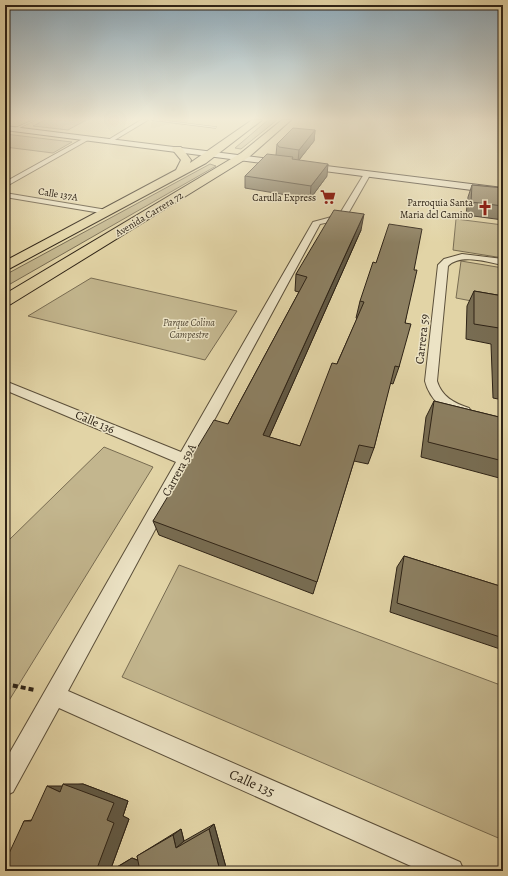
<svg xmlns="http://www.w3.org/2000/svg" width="508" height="876" font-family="Alegreya,serif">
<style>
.green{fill:#c3b68e;stroke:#786c52}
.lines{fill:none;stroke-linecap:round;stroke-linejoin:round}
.lane-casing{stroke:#5b4f3a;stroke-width:1}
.street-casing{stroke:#5b4f3a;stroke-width:2}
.secondary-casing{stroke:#2e2316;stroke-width:2}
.highway-casing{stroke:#2e2316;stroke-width:2}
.path{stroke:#2e2316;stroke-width:4;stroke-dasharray:5 3;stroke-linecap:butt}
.lane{fill:#ece3c5;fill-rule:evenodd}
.street{fill:#ece3c5;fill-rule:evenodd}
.secondary{fill:#ece3c5;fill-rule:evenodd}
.highway{fill:#e2d4a6;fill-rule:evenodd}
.wall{fill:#786d53;stroke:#2e2316}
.shaded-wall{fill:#625944;stroke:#2e2316}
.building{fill:#8c7f61;stroke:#2e2316}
.labels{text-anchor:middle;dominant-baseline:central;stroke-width:3;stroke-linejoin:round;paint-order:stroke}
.far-street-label{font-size:10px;fill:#2e2316;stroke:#ece3c5}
.far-poi-label{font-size:10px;fill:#2e2316;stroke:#ece3c5;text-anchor:end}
.far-park-label{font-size:10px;font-style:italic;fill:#534834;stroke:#ece3c5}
.street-label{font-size:12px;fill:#2e2316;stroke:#ece3c5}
.near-street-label{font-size:14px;fill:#2e2316;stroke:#ece3c5}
</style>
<rect width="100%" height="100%" fill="#e2d4a6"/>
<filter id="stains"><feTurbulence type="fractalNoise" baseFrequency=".005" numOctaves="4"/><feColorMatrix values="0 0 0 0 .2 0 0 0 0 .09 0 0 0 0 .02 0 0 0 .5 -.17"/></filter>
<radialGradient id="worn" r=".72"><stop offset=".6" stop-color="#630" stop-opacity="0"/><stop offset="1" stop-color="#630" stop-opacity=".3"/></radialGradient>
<path class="green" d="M45,120H86L68,130L33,126Z
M268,120H277L241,149L235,148Z
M5,134L72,142L53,153L5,147Z
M210,164L216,166L5,287V275Z
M456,219L503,225V258L453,250Z
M461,261L503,268V307L456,298Z
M91,278L237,311L205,360L28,316Z
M104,447L153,467L5,707V538L9,540Z
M179,565L503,686V840L122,677Z"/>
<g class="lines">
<defs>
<path id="lane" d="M33,120H36L15,130L13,129Z
M151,120H160L217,127L216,128Z"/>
<path id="street" d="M141,120H148L113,141L108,140Z
M86,137L89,139L88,140L5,187V182Z
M364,174L370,175L345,219L320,224L68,691L460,862L464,871H422L59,708L13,792L5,796V761L176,462L5,390V381L181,452L313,222L339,215Z
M5,193L107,210L111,212L107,214L5,197Z
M462,254L503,259V265C488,262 460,253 448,266L437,381C442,397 454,403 469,408L471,411L469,414C449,421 429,398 425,381L438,265L444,259Z"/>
<path id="secondary" d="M5,126L503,188V194L5,130Z"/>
<path id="highway" d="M252,120H262L206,163L5,271V261L176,170L181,160L172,149L173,147H181L191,160L190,163Z
M282,120H291L249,157L11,304L5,306V294L241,153Z"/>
</defs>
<use href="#lane" class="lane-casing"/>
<use href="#street" class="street-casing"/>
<use href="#secondary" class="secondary-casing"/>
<use href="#highway" class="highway-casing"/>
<path class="path" d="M5,684L35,690"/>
<use href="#lane" class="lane"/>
<use href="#street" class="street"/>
<use href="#secondary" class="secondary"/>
<use href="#highway" class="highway"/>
</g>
<path class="wall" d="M315,130L314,141L299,160L327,176L310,199L245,188V176L276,155L277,144Z
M472,185L503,188V220L466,215L468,197Z
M361,230L269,437L300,446L357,319L356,318L360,301L414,270L405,323L399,367L393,384L390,383L374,448L368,464L354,461L313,594L159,535L153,521L228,424L299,292L295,291L296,274Z
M474,291L503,296V400L493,398L491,344L466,339L467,306Z
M434,401L503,418V479L421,457L426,417Z
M404,556L503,587V650L390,612L397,567Z
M83,784L128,801L123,816L129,819L110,871L132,858L138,860L137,856L181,829L184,841L214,824L227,871H5L24,821L32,820L63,786Z"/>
<path class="shaded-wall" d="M315,130L314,141L298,161L299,150Z
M328,164L327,176L310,199L311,186Z
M364,214L361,230L263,451V435Z
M63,784H83L128,801L123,816L129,819L110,871H96L107,820Z
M47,786H68L60,792Z
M214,824L227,871H220L209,829Z
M181,829L184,841L176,848L173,835Z
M132,858L154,867L149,871H111Z"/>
<path class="building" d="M293,128L315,130L299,150L279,147L277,144Z
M267,154L293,157L292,159L328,164L311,186L245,176Z
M472,185L503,188V206L471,202Z
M334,210L364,214L263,435L300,446L332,363L337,364L364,302L360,301L373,262L376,263L389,224L422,229L414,270H417L405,323L411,324L399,367L395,366L374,448L359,445L317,582L153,521L214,420L228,424L307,277L296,274Z
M474,291L503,296V381L499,328L474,324Z
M434,401L503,418V461L428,442Z
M404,556L503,587V638L397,603Z
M63,784L114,803L107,820L114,823L96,871H5V862L24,821H31L47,786L60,792Z
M209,829L220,871H140L137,856L173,835L176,848Z
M117,867L126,871H111Z"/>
<linearGradient id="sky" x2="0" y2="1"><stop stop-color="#8da9ba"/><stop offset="0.49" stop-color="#f2ecd7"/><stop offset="1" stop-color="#f2ecd7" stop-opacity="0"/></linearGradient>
<rect width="508" height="243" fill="url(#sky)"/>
<defs>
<symbol id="supermarket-bare" viewBox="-9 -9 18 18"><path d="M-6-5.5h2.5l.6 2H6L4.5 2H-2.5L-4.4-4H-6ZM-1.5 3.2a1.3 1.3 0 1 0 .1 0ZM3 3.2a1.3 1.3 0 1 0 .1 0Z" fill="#8f2418" stroke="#ece3c5" stroke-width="2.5" paint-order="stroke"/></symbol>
<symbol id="church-bare" viewBox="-9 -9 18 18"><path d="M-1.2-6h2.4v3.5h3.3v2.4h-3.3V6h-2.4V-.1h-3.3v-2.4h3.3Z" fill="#8f2418" stroke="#ece3c5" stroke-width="2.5" paint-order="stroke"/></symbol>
</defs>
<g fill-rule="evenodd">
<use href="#supermarket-bare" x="317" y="186" width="22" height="22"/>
<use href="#church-bare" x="474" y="197" width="22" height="22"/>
</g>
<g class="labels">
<g class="far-street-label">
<text transform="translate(58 194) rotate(9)">Calle 137A</text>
<text transform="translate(149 214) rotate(-31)">Avenida Carrera 72</text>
</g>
<g class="far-poi-label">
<text x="316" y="197">Carulla Express</text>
<text x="473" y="202">Parroquia Santa<tspan x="473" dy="12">Maria del Camino</tspan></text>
</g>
<g class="far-park-label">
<text x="189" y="322">Parque Colina<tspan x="189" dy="12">Campestre</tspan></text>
</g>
<g class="street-label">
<text transform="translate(422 339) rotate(-84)">Carrera 59</text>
<text transform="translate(95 422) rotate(23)">Calle 136</text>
<text transform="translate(179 470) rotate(-61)">Carrera 59A</text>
</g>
<g class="near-street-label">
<text transform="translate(252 783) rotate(24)">Calle 135</text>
</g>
</g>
<rect width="508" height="876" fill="none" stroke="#e2d4a6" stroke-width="20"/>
<rect x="6" y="6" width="496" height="864" fill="none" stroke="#2e2316" stroke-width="2"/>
<rect x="10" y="10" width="488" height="856" fill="none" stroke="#2e2316"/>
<rect width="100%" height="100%" filter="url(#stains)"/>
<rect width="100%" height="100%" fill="url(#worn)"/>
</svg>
